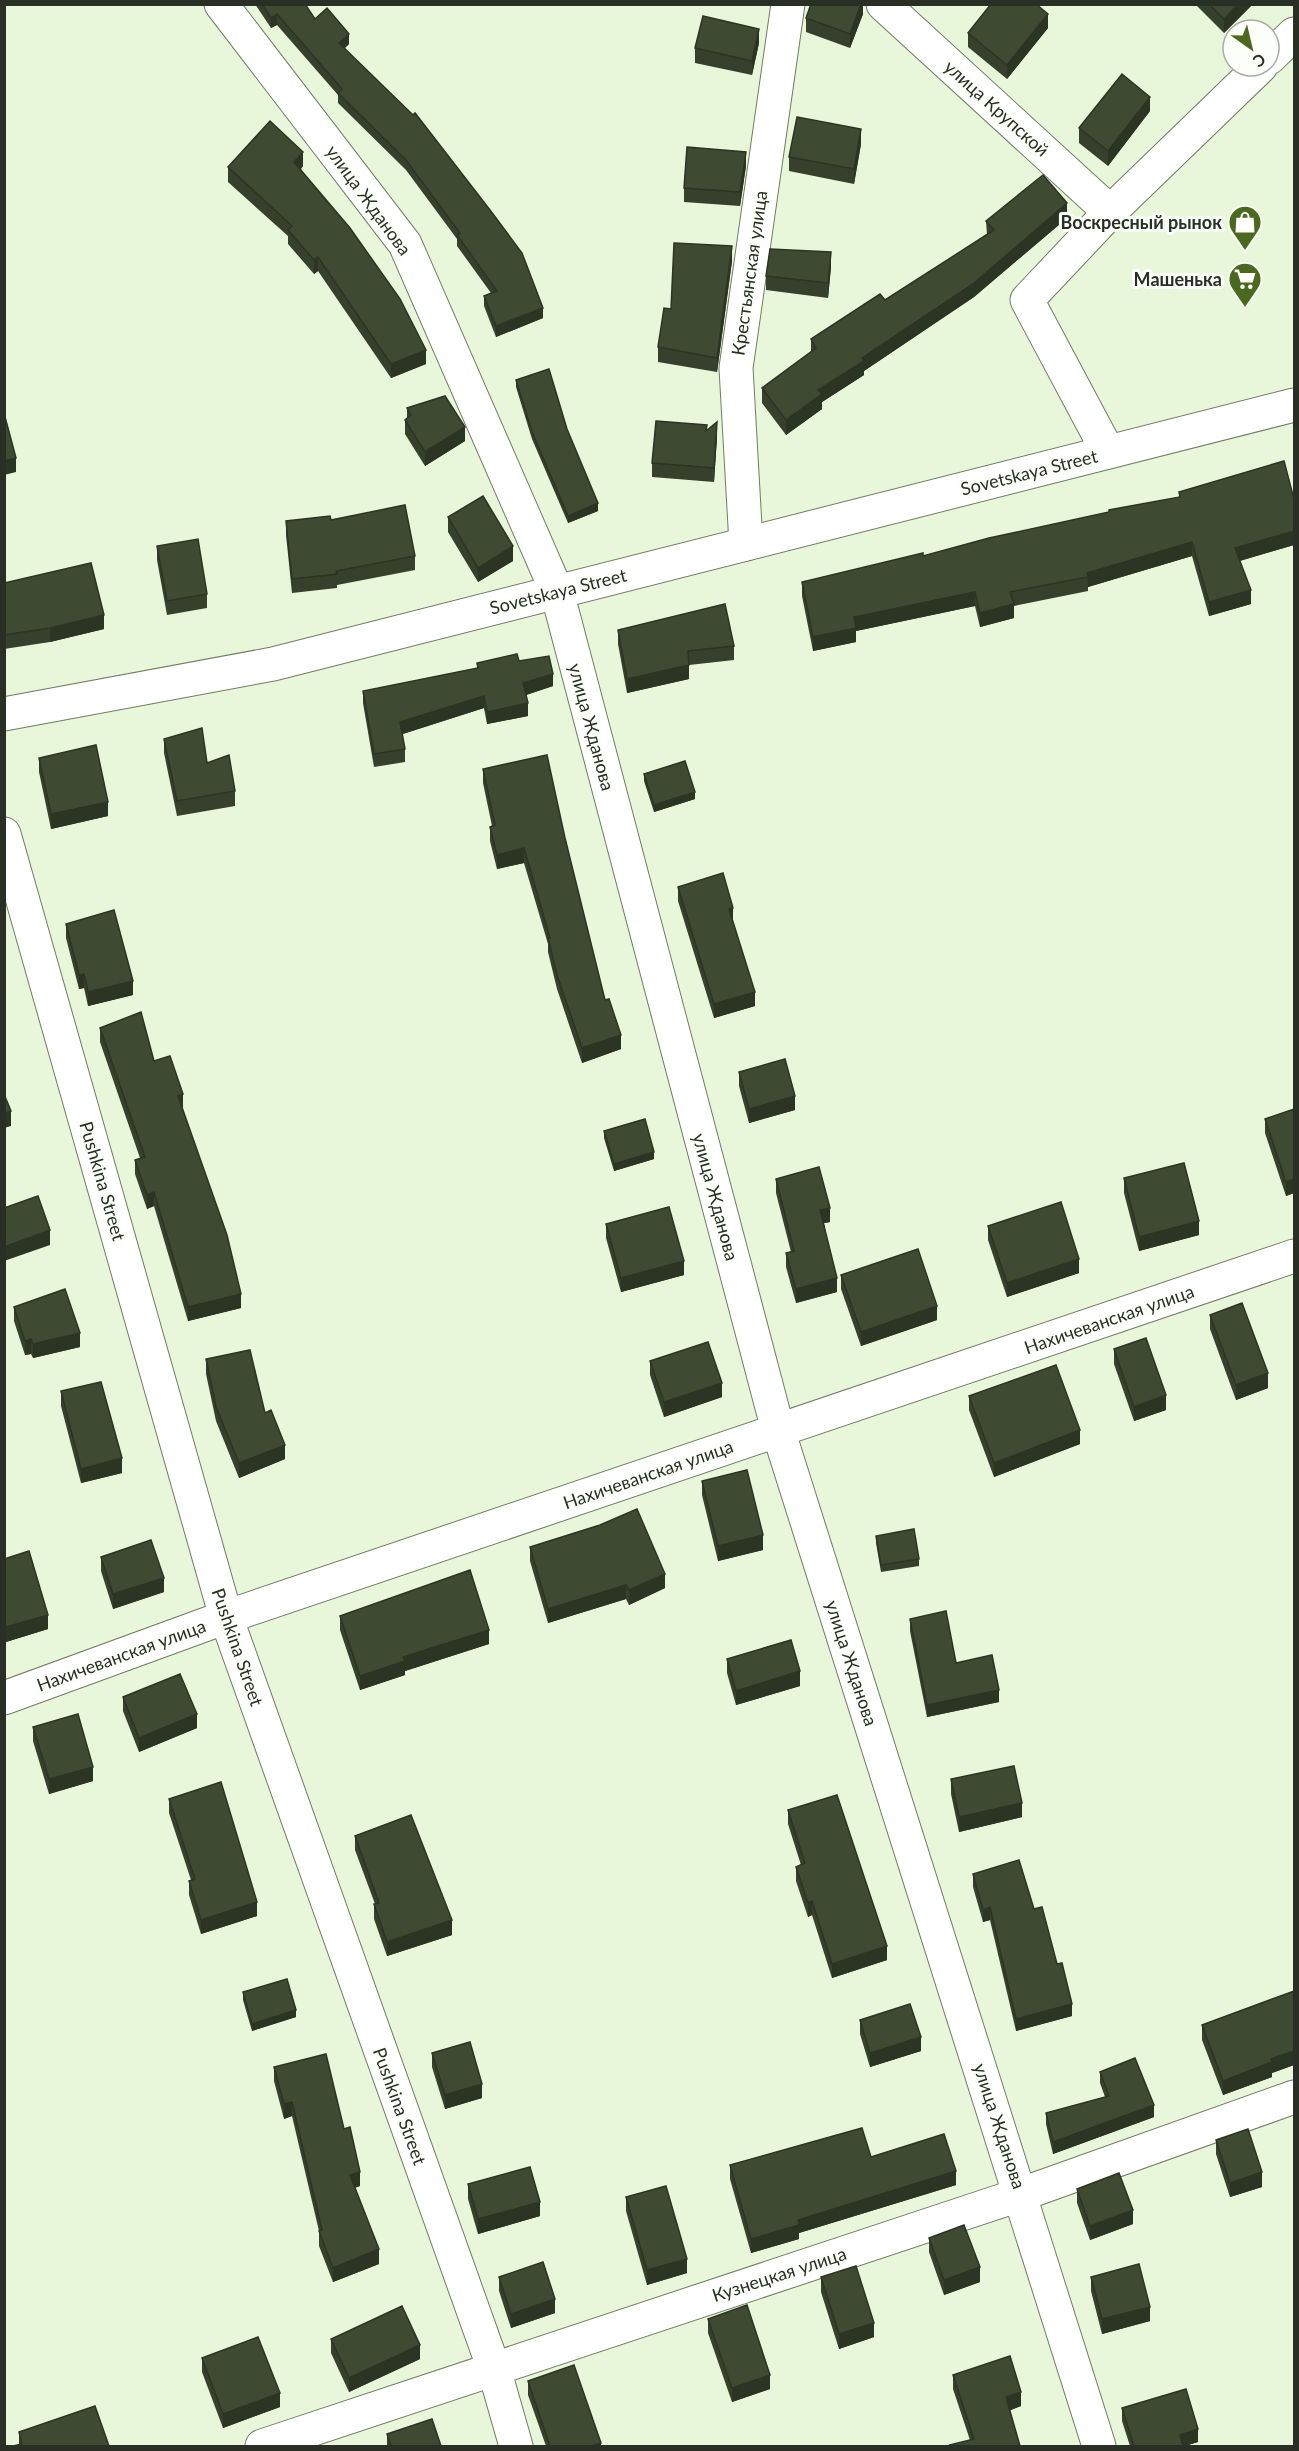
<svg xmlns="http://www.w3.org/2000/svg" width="1299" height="2451" font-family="Lato,sans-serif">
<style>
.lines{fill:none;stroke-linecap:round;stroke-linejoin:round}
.street-casing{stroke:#707d63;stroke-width:35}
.secondary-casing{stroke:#707d63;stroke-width:35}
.street{stroke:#fff;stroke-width:33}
.secondary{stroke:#fff;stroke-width:33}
.wall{fill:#36402c}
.shaded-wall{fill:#2c3424}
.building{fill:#3f4a33;stroke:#2c3424;stroke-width:1.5}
.labels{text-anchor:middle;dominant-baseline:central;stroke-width:6;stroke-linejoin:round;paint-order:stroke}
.street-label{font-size:18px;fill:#292f24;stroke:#fcfff9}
.poi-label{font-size:18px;font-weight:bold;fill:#292f24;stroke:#fcfff9;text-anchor:end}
</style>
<rect width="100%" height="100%" fill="#e8f6da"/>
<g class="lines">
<defs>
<path id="street" d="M221,4L405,244L557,592L778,1430L1099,2446
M883,4L1110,212
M1269,58L1294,34
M1108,452L1027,300L1110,212L1261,66
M746,544L736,368L788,4
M4,834L226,1617L494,2369L516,2446
M4,1698L226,1617L1294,1256
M262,2446L1022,2194L1294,2097"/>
<path id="secondary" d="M4,714L273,664L1294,405"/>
</defs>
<use href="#street" class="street-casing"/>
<use href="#secondary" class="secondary-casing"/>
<use href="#street" class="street"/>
<use href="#secondary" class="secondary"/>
</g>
<path class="wall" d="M255,4H305L315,19L349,44L345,48L543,318L496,337L484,306V296L491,293L457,246V239L406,170L338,103V95L277,25L271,28Z
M863,4V14L850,48L806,32V18Z
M1195,4H1253L1224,33Z
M1048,28L1007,79L968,47V33Z
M759,43L752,75L695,63V48Z
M1150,111L1108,166L1079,143V128Z
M861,144L854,184L789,171V157Z
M303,166L301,169L426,364L391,378L318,271L314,274L288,244V236L228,182V167Z
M746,166L740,206L684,202V188Z
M1067,218L974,297L864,371V375L822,402V409L786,435L762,403V388L811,352V339L885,300L987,235L986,221Z
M732,261L717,372L658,362V347L671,309Z
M831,267L828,298L766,290V276Z
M516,380L567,429L598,511L568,523L532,439L516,387Z
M407,408L465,441L425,466L405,434V420L407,418Z
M707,431L717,437L714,482L652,477V463Z
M1179,492L1294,545L1240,561L1251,604L1209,616L1192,556L1088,587V591L1014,606V618L980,627L975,606L856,631V642L813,651L802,596V582L923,556L1179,498Z
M448,517L513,561L478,582L448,532Z
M331,520L415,556V570L337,585V588L292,593L286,535V521Z
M157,546L207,594V608L167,615L157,560Z
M4,583L104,629L50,642L4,649Z
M618,630L734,646V660L689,665V679L627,693L618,644Z
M519,661L553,686L526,695L528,716L487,724L484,708L402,734L405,749V762L374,767L363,703V691L477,668V663Z
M164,739L207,763L235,791V806L177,816L164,753Z
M39,758L108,816L51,829L39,772Z
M483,769L565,838L605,1000L621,1049L582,1063L557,989L548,952V944L524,863L497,869L490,841V827L492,826L483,783Z
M644,774L695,799L654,812L644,781Z
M678,887L733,922L755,1006L714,1018L678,901Z
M66,924L133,995L88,1006L84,988L79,989L66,938Z
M100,1028L154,1061L183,1108H182L241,1308L188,1321L154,1206L147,1209L135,1174V1160L140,1158L100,1042Z
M739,1072L795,1110L749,1123L739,1086Z
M1294,1109V1193L1286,1196L1265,1133V1119Z
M604,1131L654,1159L614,1171L604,1138Z
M1124,1178L1199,1235L1139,1251L1124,1193Z
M776,1179L830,1222L824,1223L837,1292L796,1303L786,1267V1253L791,1252L776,1193Z
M606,1224L684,1275L621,1292L606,1238Z
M988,1226L1079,1273L1007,1297L988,1240Z
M841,1275L937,1320L861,1346L841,1289Z
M14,1307L80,1347L33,1358L31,1354L25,1355L14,1321Z
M1210,1315L1268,1388L1236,1400L1210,1329Z
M1114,1349L1166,1410L1134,1421L1114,1364Z
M206,1359L265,1413L285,1459L239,1478L216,1421L206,1374Z
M650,1361L722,1397L664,1417L650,1375Z
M61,1391L122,1473L81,1483L61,1406Z
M969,1396L1080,1444L994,1477L969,1410Z
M702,1481L763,1550L718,1561L702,1495Z
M876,1536L919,1559V1566L881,1572L876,1543Z
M530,1547L665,1588L629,1605L626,1599L548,1623L530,1561Z
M101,1557L164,1592L113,1609L101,1571Z
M4,1559L48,1629L6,1642L4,1637Z
M340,1616L489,1644L405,1671V1675L360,1690L340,1630Z
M910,1619L956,1663L999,1702L927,1717L910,1631Z
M727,1659L800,1686L736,1705L727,1673Z
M123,1697L197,1728L139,1752L123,1711Z
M33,1727L93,1781L49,1794L33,1741Z
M951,1779L1022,1817L959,1832L951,1794Z
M169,1799L257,1916L201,1934L189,1895V1881L191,1880L169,1813Z
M788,1810L887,1960L832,1978L812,1915L808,1917L796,1881V1867L801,1865L788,1824Z
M355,1836L452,1935L387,1956L374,1919V1904H375L355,1850Z
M973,1874L1034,1909L1057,1964L1072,2016L1016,2031L990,1920L983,1922L973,1887Z
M1294,1991V2065L1272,2073V2077L1223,2095L1202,2040V2025Z
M243,1992L296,2017L252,2031L243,2000Z
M860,2020L921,2051L870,2067L860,2034Z
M432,2053L482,2098L445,2109L432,2067Z
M274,2067L344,2129L360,2186L355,2188L379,2264L333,2282L319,2246V2231L292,2116L284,2119L274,2081Z
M1100,2072L1154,2117L1053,2154L1046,2124V2113L1105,2097L1100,2083Z
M1216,2140L1262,2187L1230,2197L1216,2154Z
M871,2157L956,2185L799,2233V2239L751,2253L730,2179V2165Z
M468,2184L540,2216L478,2234L468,2199Z
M1077,2189L1133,2224L1090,2240L1077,2203Z
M626,2197L687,2273L647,2285L626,2211Z
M929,2238L980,2282L944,2295L929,2252Z
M499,2277L555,2313L511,2328L499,2291Z
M821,2277L874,2337L839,2349L821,2292Z
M1091,2277L1150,2321L1102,2334L1091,2291Z
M708,2319L770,2389L732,2402L708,2333Z
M331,2339L420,2359L349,2392L331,2353Z
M202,2358L280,2407L223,2428L202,2372Z
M953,2375L1021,2406L1010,2410L1020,2446L970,2440L953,2389Z
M528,2381L601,2446H546L528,2395Z
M1122,2408L1198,2442L1185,2446H1130L1122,2421Z
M19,2432L109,2446L19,2445Z
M387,2434L441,2446H387Z"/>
<path class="shaded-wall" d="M861,4H863V14L850,48V34Z
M1238,4H1253L1224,33V19Z
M277,14V25L271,28V18Z
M1048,14V28L1007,79V65Z
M759,29V43L752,75V61Z
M349,34V44L339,53V43Z
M1150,97V111L1108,166V151Z
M861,129V144L854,184V169Z
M303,152V166L294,176V162Z
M746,152V166L740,206V192Z
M1067,203V218L974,297L864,371V375L822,402V409L786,435V420L818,390Z
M732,246V261L717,372V358Z
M831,252V267L828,298V283Z
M318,257V271L314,274V260Z
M543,308V318L496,337V326Z
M426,350V364L391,378V364Z
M717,422V437L714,482V468Z
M465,427V441L425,466V452Z
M16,458V472L4,475V461Z
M598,503V511L568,523V516Z
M1294,531V545L1235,562V548Z
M1192,542V556L1088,587L1087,573Z
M513,546V561L478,582V568Z
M1251,590V604L1209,616V602Z
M975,592V606L856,631V642L813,651V637L854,617Z
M1014,604V618L980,627V613Z
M104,615V629L50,642V628Z
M689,665V679L627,693V679Z
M553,674V686L523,696V683Z
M484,696V708L400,735V722Z
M528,703V716L487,724V712Z
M695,792V799L654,812V805Z
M108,802V816L51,829V814Z
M524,848V863L497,869V855Z
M733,908V922L729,909Z
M84,974V988L79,989V975Z
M133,981V995L88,1006V992Z
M755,992V1006L714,1018V1004Z
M621,1035V1049L582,1063V1048Z
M183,1094V1108L178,1110V1096Z
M795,1096V1110L749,1123V1109Z
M11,1111V1126L4,1128V1114Z
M654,1152V1159L614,1171V1164Z
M1294,1179V1193L1286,1196V1182Z
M154,1192V1206L147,1209V1195Z
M830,1208V1222L820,1224V1210Z
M1199,1221V1235L1139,1251V1237Z
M50,1230V1245L4,1261V1247Z
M1079,1259V1273L1007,1297V1283Z
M684,1261V1275L621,1292V1278Z
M837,1278V1292L796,1303V1289Z
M241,1294V1308L188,1321V1307Z
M937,1306V1320L861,1346V1332Z
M80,1333V1347L33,1358V1344Z
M31,1339V1354L25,1355V1341Z
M1268,1373V1388L1236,1400V1385Z
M722,1383V1397L664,1417V1402Z
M1166,1395V1410L1134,1421V1407Z
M1080,1430V1444L994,1477V1463Z
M285,1445V1459L239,1478V1463Z
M122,1458V1473L81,1483V1469Z
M763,1535V1550L718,1561V1546Z
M665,1574V1588L629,1605V1590Z
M164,1578V1592L113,1609V1594Z
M626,1585V1599L548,1623V1609Z
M48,1615V1629L6,1642V1627Z
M489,1630V1644L405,1671V1675L360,1690V1676L403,1657Z
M800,1671V1686L736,1705V1691Z
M999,1690V1702L927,1717V1705Z
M197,1714V1728L139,1752V1738Z
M93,1767V1781L49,1794V1779Z
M1022,1803V1817L959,1832V1817Z
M812,1901V1915L808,1917V1903Z
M257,1902V1916L201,1934V1920Z
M990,1907V1920L983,1922V1910Z
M452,1920V1935L387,1956V1942Z
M887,1946V1960L832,1978V1964Z
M1072,2004V2016L1016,2031V2019Z
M296,2010V2017L252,2031V2024Z
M921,2037V2051L870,2067V2053Z
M1294,2051V2065L1272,2073V2077L1223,2095V2081L1271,2059Z
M482,2084V2098L445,2109V2095Z
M292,2102V2116L284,2119V2104Z
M1154,2105V2117L1053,2154V2142Z
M956,2171V2185L799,2233V2239L751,2253V2239L798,2220Z
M360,2172V2186L350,2189V2175Z
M1262,2172V2187L1230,2197V2183Z
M540,2202V2216L478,2234V2219Z
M1133,2210V2224L1090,2240V2226Z
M379,2249V2264L333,2282V2268Z
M687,2259V2273L647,2285V2270Z
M980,2267V2282L944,2295V2280Z
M555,2299V2313L511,2328V2314Z
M1150,2307V2321L1102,2334V2319Z
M874,2323V2337L839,2349V2334Z
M420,2345V2359L349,2392V2378Z
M770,2375V2389L732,2402V2388Z
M1021,2392V2406L1006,2412V2397Z
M280,2393V2407L223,2428V2414Z
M1198,2429V2442L1185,2446H1180V2435Z
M601,2443V2446H591Z"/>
<path class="building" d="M262,4H305L315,19L327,8L349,34L339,43L413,115L415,113L490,210L522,253L543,308L496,326L484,296L497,291L457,235L460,233L406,160L338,93L342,89L277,14L271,18Z
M811,4H861L850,34L806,18Z
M991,4H1036L1048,14L1007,65L968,33Z
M1209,4H1238L1224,19Z
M703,16L759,29L752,61L695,48Z
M1122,74L1150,97L1108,151L1079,128Z
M797,117L861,129L854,169L789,157Z
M270,121L303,152L294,162L350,228L400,299L426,350L391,364L318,257L314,260L288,230L292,226L228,167Z
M687,147L746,152L740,192L684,188Z
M1043,175L1067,203L974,283L862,358L864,361L818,390L822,394L786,420L762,388L816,348L811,339L880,294L885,300L994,230L986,221Z
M674,243L732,246L717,358L658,347L664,308L671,309Z
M770,249L831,252L828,283L766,276Z
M549,369L567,429L598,503L568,516L532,432L516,380Z
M445,396L465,427L425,452L405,420L411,415L407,408Z
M4,413L16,458L4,461Z
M656,421L707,425L706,431L717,422L714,468L652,463Z
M1284,461L1294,499V531L1235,548L1251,590L1209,602L1192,542L1087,573L1088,577L1010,592L1014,604L980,613L975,592L854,617L856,628L813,637L802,582L923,553V556L989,538L1109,512V510L1180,497L1179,492Z
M483,496L513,546L478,568L448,517Z
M405,505L415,556L336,571L337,574L292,579L286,521L330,516L331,520Z
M198,539L207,594L167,601L157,546Z
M91,563L104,615L50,628L4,635V583Z
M725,604L734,646L688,651L689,665L627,679L618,630Z
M517,654L519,661L549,656L553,674L523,683L528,703L487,712L484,696L400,722L405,749L374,754L363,691L478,668L477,663Z
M202,728L207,763L229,755L235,791L177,801L164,739Z
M96,745L108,802L51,814L39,758Z
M547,755L565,838L605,1000L609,999L621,1035L582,1048L557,975L548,938H550L524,848L497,855L490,827L495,825L483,769Z
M685,761L695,792L654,805L644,774Z
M723,873L733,908L729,909L755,992L714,1004L678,887Z
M114,910L133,981L88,992L84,974L79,975L66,924Z
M141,1012L154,1061L170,1056L183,1094L178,1096L227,1235L241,1294L188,1307L154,1192L147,1195L135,1160L145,1157L100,1028Z
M785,1059L795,1096L749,1109L739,1072Z
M4,1094L11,1111L4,1114Z
M1294,1109V1179L1286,1182L1265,1119Z
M645,1119L654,1152L614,1164L604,1131Z
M1184,1163L1199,1221L1139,1237L1124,1178Z
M819,1167L830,1208L820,1210L837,1278L796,1289L786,1253L794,1251L776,1179Z
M38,1196L50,1230L4,1247V1208Z
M1061,1202L1079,1259L1007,1283L988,1226Z
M669,1207L684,1261L621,1278L606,1224Z
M918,1249L937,1306L861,1332L841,1275Z
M65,1289L80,1333L33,1344L31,1339L25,1341L14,1307Z
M1242,1303L1268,1373L1236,1385L1210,1315Z
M1146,1338L1166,1395L1134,1407L1114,1349Z
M708,1342L722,1383L664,1402L650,1361Z
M250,1350L265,1413L271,1410L285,1445L239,1463L216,1407L206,1359Z
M1056,1365L1080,1430L994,1463L969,1396Z
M101,1382L122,1458L81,1469L61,1391Z
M747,1470L763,1535L718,1546L702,1481Z
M637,1509L665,1574L629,1590L626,1585L548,1609L530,1547L600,1525Z
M914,1529L919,1559L881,1565L876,1536Z
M151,1540L164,1578L113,1594L101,1557Z
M29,1551L48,1615L6,1627L4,1623V1559Z
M470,1570L489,1630L403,1657L405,1661L360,1676L340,1616Z
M946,1611L956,1663L992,1655L999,1690L927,1705L910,1619Z
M791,1640L800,1671L736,1691L727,1659Z
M180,1674L197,1714L139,1738L123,1697Z
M78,1714L93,1767L49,1779L33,1727Z
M1014,1766L1022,1803L959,1817L951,1779Z
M221,1782L257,1902L201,1920L189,1881L195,1879L169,1799Z
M837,1795L887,1946L832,1964L812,1901L808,1903L796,1867L805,1863L788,1810Z
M411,1815L452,1920L387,1942L374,1904L379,1903L355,1836Z
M1019,1860L1034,1909L1042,1907L1057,1964L1062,1963L1072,2004L1016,2019L990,1907L983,1910L973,1874Z
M287,1979L296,2010L252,2024L243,1992Z
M1294,1991V2051L1271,2059L1272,2062L1223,2081L1202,2025Z
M910,2004L921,2037L870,2053L860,2020Z
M470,2042L482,2084L445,2095L432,2053Z
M326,2054L344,2129L350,2127L360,2172L350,2175L379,2249L333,2268L319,2231L322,2230L292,2102L284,2104L274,2067Z
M1135,2058L1154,2105L1053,2142L1046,2113L1109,2096L1100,2072Z
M862,2128L871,2157L944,2134L956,2171L798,2220L799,2225L751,2239L730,2165Z
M1248,2129L1262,2172L1230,2183L1216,2140Z
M530,2167L540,2202L478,2219L468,2184Z
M1119,2173L1133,2210L1090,2226L1077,2189Z
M666,2186L687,2259L647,2270L626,2197Z
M964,2225L980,2267L944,2280L929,2238Z
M543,2262L555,2299L511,2314L499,2277Z
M1139,2264L1150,2307L1102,2319L1091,2277Z
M856,2266L874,2323L839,2334L821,2277Z
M747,2305L770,2375L732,2388L708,2319Z
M402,2306L420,2345L349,2378L331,2339Z
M258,2337L280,2393L223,2414L202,2358Z
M1010,2356L1021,2392L1006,2397L1020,2446H951L950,2445L974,2439L953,2375Z
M574,2365L601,2443L591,2446H550L528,2381Z
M1186,2389L1198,2429L1180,2435L1183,2446H1134L1122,2408Z
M95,2406L109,2446H13L22,2444L19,2432Z
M432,2419L441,2446H391L387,2434Z"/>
<defs>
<symbol id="shop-pin" viewBox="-11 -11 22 30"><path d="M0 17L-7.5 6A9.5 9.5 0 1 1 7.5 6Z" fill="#4b691e" stroke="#fcfff9"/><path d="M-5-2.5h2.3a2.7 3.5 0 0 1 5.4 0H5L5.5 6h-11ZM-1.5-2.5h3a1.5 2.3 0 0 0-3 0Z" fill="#fff"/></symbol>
<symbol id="supermarket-pin" viewBox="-11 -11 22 30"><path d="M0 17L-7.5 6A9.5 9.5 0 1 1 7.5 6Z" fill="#4b691e" stroke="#fcfff9"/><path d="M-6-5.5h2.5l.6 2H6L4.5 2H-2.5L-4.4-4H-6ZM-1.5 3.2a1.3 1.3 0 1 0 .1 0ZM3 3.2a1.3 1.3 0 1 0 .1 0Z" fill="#fff"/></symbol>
</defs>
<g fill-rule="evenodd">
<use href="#shop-pin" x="1226" y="203" width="38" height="52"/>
<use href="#supermarket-pin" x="1226" y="260" width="38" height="52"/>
</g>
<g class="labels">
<g class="street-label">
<text transform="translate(997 108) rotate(42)">улица Крупской</text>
<text transform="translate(369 200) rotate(54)">улица Жданова</text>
<text transform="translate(749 273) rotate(-82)">Крестьянская улица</text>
<text transform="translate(1029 472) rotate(-14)">Sovetskaya Street</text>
<text transform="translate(558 591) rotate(-14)">Sovetskaya Street</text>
<text transform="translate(592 727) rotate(75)">улица Жданова</text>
<text transform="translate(103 1181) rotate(74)">Pushkina Street</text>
<text transform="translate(716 1197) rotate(75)">улица Жданова</text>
<text transform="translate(1109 1319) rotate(-19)">Нахичеванская улица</text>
<text transform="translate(648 1474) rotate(-19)">Нахичеванская улица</text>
<text transform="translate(238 1647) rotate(71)">Pushkina Street</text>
<text transform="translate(121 1655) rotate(-20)">Нахичеванская улица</text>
<text transform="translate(852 1663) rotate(72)">улица Жданова</text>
<text transform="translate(400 2106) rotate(70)">Pushkina Street</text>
<text transform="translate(1000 2126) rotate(72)">улица Жданова</text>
<text transform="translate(779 2274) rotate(-18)">Кузнецкая улица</text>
</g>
<g class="poi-label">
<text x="1222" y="222">Воскресный рынок</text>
<text x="1222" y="279">Машенька</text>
</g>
</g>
<rect width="1299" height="2451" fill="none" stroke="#292f24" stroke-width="12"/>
<g transform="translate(1251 48) rotate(146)"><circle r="28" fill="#fcfff9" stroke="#a8aca4" stroke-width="1.5"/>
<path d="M0-4.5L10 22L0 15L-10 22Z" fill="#4b691e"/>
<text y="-9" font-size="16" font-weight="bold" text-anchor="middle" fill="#292f24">С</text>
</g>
</svg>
